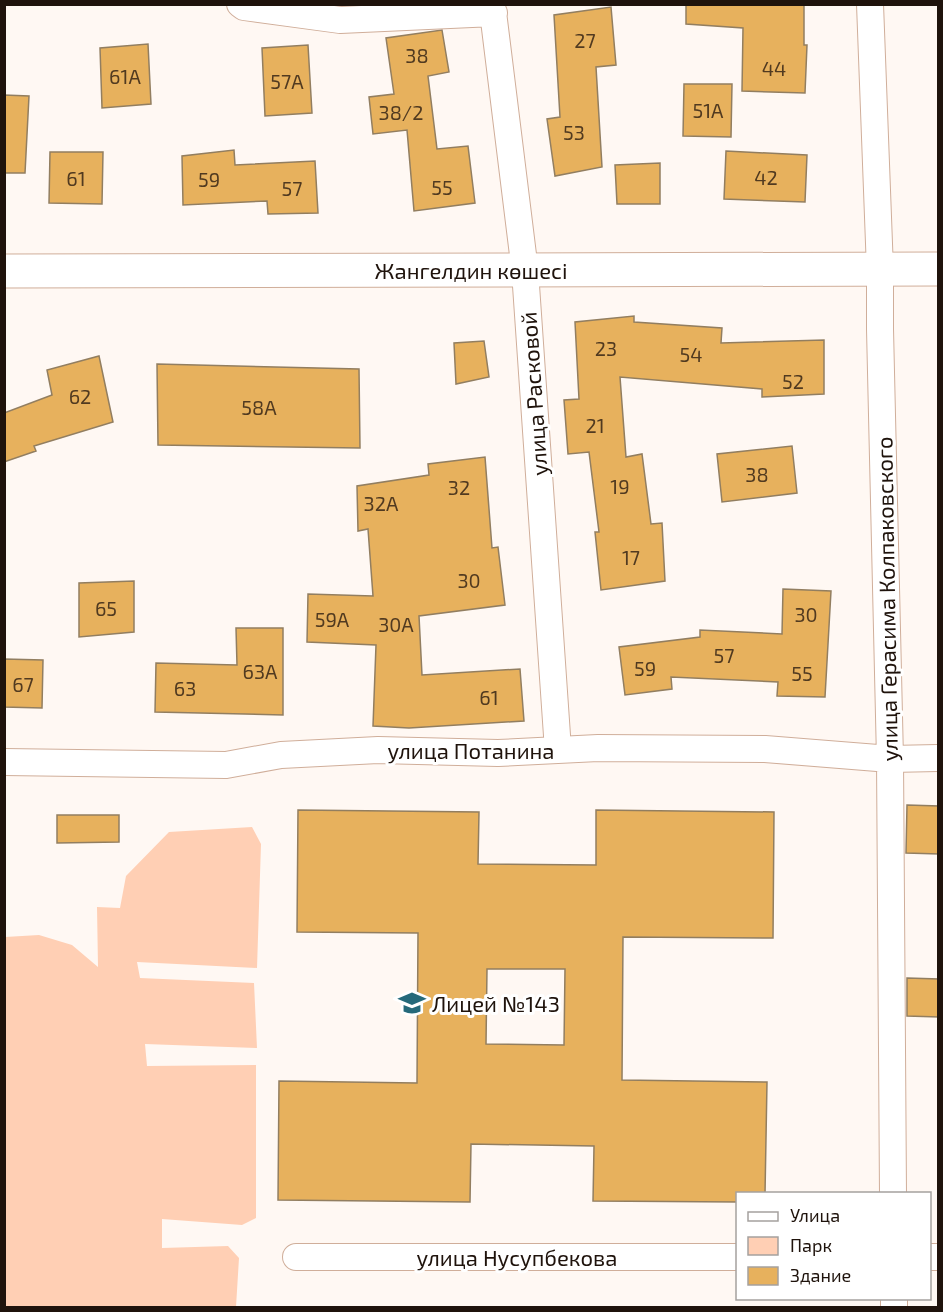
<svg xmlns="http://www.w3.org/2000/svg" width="943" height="1312" font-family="'Exo 2',sans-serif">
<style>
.green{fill:#ffcfb4}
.building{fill:#e7b15d;stroke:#927e60;stroke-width:1.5;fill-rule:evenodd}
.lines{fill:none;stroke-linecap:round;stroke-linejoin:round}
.street-casing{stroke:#d0ae9a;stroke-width:28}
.secondary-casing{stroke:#d0ae9a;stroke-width:35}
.street{stroke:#fff;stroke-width:26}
.secondary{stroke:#fff;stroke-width:33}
.labels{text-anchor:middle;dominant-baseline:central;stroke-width:6;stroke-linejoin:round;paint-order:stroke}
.number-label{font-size:20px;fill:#513a20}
.street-label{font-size:22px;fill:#1f130c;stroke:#fff}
.poi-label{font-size:22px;fill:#1f130c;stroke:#fff;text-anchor:start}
</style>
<rect width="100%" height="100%" fill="#fff8f3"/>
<path class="green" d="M252,827L261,844L257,968L137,962L140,978L254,983L257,1048L145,1044L147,1066L256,1065V1218L242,1225L162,1219V1248L228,1246L239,1258L236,1307H5V937L39,935L72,945L98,967L97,907L120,908L126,876L169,832Z"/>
<path class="building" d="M686,4H804V45H807L805,93L742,91L743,28L686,24Z
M611,7L616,65L596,67L602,167L555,176L547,119L560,117L554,15Z
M442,30L449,72L428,76L437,149L468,146L475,203L414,211L407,130L373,134L369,97L394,94L386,38Z
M148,44L151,104L102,108L100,48Z
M308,45L312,113L265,116L262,48Z
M684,84H732L731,137L683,136Z
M4,95L29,96L25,173H4Z
M234,150L235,165L315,161L318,213L268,214L267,201L183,205L182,156Z
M726,151L807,155L805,202L724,199Z
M50,152H103L102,204L49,203Z
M660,163V204H617L615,165Z
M634,316V322L722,328L721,343L824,340V394L762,397V389L620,377L626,457L642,454L651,524L662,523L665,581L601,590L595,532H599L589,452L568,454L564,400L579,399L575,322Z
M484,341L489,377L456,384L454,343Z
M99,356L113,422L34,446L36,451L4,462V413L52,395L47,370Z
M157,364L359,369L360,448L158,445Z
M792,446L797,493L722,502L717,454Z
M485,457L492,548L498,547L505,605L419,616L422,675L520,669L524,721L409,728L373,726L376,645L307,642L308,594L373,596L368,529L358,531L357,486L429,475L428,464Z
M134,581V632L79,637V583Z
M783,589L831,591L825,697L777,696L778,682L671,677L672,689L625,695L619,647L700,637V630L782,634Z
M236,628H283V715L155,712L156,663L237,665Z
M4,659L43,660L42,708L4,707Z
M907,805L939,806V854L906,853Z
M298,810L479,812L478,864L596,865V810L774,812L773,938L623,937L622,1080L767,1082L765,1194H738V1202L593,1201L594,1146L471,1144L470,1202L278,1200L279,1081L417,1083L418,933L297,932ZM487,969H565L564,1045L486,1044Z
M57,815H119V842L57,843Z
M907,978L939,979V1017L907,1016Z"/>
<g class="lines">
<defs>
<path id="street" d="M240,4L244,7L340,20L494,13
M492,4L525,271L558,750
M870,4L880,270V329L890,759L893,1194
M4,762L226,765L281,755L378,750L498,753L598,748L765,749L890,759L938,758
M296,1257H738
M930,1257H938
M894,1298V1308"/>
<path id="secondary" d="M4,271L938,269"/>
</defs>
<use href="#street" class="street-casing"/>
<use href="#secondary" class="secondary-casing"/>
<use href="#street" class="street"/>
<use href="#secondary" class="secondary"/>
</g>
<defs>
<symbol id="school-bare" viewBox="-9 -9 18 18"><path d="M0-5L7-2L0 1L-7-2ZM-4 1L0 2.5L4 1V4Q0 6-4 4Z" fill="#25697a" stroke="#fff" stroke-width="2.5" paint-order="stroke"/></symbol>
</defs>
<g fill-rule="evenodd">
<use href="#school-bare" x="393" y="984" width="38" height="38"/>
</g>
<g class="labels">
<g class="number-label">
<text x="585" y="40">27</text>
<text x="417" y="55">38</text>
<text x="774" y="68">44</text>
<text x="125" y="76">61А</text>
<text x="287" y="81">57А</text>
<text x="708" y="110">51А</text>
<text x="401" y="112">38/2</text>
<text x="574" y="132">53</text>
<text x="766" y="177">42</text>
<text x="76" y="178">61</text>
<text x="209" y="179">59</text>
<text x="442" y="187">55</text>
<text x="292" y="188">57</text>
<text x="606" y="348">23</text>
<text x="691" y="354">54</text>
<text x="793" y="381">52</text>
<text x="80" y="396">62</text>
<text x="259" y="407">58А</text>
<text x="595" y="425">21</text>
<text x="757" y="474">38</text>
<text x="620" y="486">19</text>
<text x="459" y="487">32</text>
<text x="381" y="503">32А</text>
<text x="631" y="557">17</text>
<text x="469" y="580">30</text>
<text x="106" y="608">65</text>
<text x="806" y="614">30</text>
<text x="332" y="619">59А</text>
<text x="396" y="624">30А</text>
<text x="724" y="655">57</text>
<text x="645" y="668">59</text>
<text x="260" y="671">63А</text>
<text x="802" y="673">55</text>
<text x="23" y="684">67</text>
<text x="185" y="688">63</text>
<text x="489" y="697">61</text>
</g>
<g class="street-label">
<text x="471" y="270">Жангелдин көшесі</text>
<text transform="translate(533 394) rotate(-94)">улица Расковой</text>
<text transform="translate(886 599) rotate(-91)">улица Герасима Колпаковского</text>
<text x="471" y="750">улица Потанина</text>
<text x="517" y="1257">улица Нусупбекова</text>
</g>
<g class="poi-label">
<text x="432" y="1003">Лицей №143</text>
</g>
</g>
<rect width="943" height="1312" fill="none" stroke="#1f130c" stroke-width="12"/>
<rect x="736" y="1192" width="195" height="108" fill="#ffffff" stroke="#a5a19e" stroke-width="1.5"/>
<rect x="748" y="1212" width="30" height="9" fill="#ffffff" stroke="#a5a19e" stroke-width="1.5"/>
<text x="790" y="1222" font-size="18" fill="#1f130c">Улица</text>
<rect x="748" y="1237" width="30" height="18" fill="#ffcfb4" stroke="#a5a19e" stroke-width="1.5"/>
<text x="790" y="1252" font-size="18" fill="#1f130c">Парк</text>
<rect x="748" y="1267" width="30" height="18" fill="#e7b15d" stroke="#a5a19e" stroke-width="1.5"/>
<text x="790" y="1282" font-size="18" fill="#1f130c">Здание</text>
</svg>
